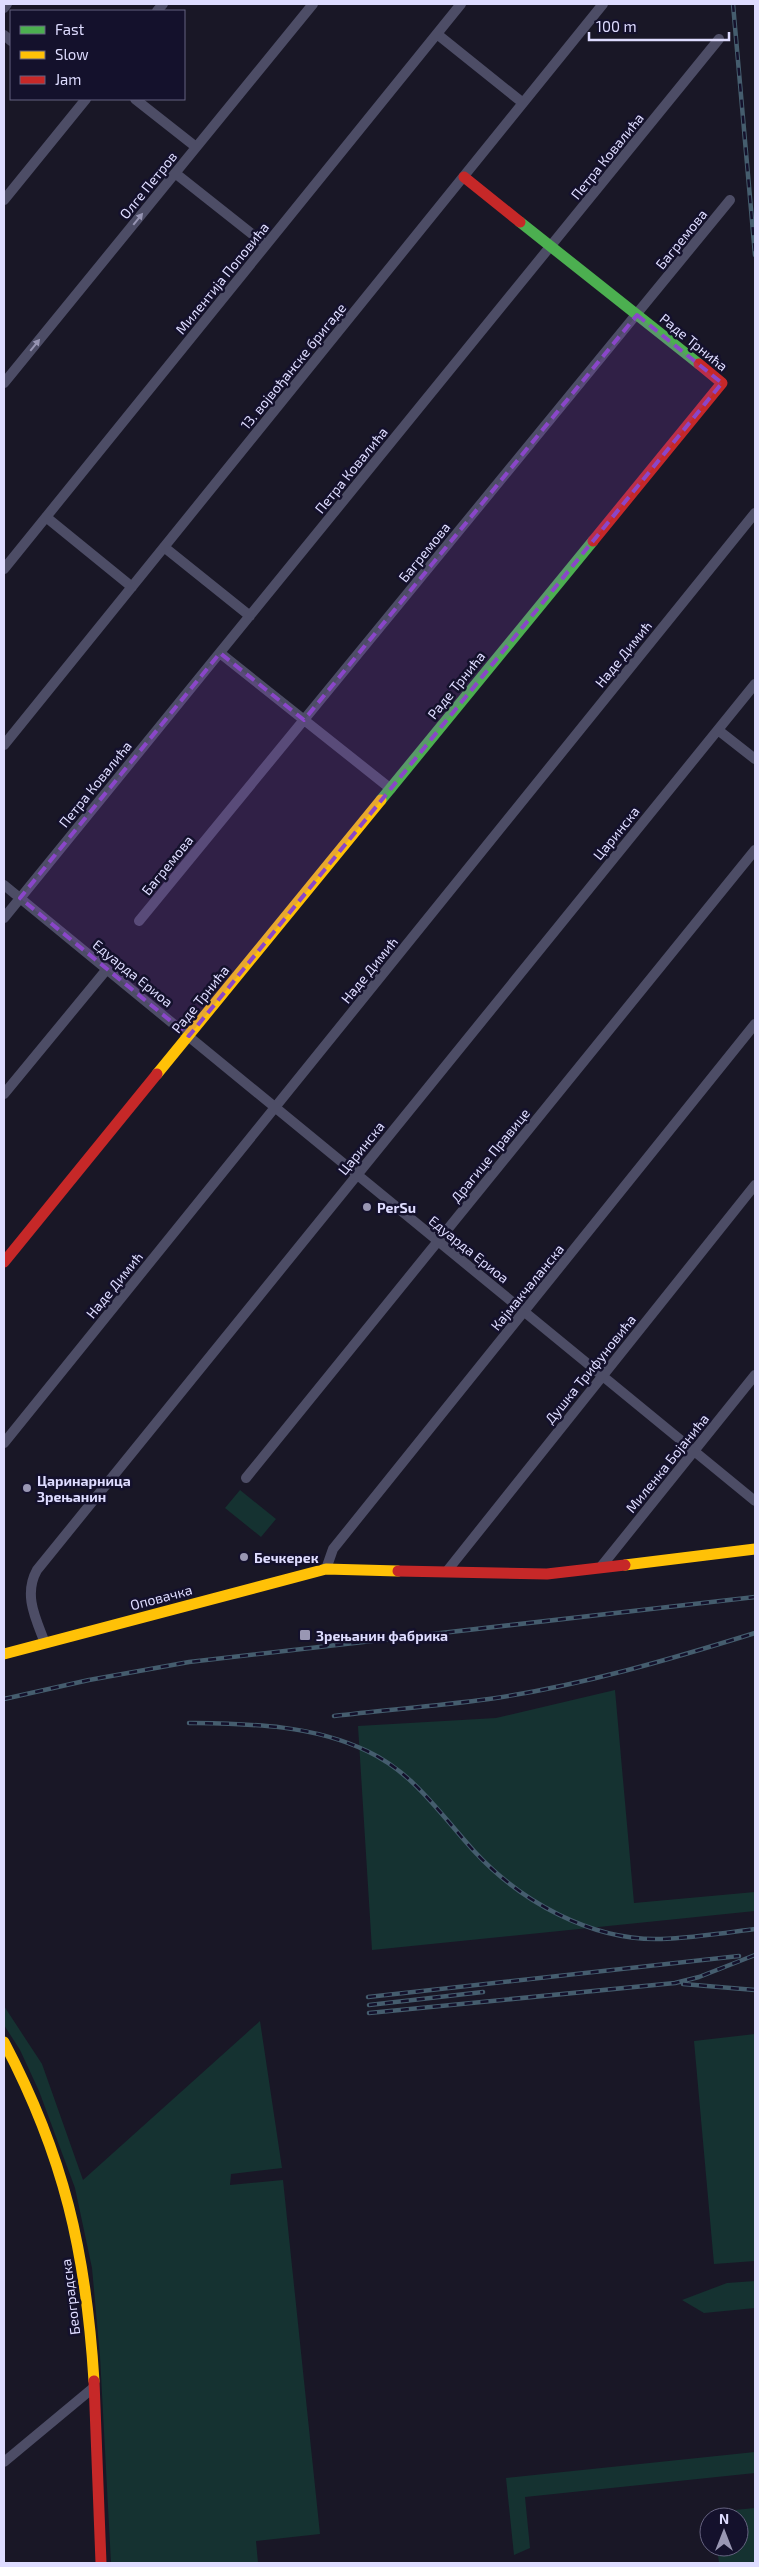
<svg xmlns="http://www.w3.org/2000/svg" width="759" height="2567" font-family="'Exo 2',sans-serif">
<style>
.green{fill:#153231}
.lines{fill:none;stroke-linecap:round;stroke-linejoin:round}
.street{stroke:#4d4d66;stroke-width:10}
.fast{stroke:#4caf50;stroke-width:11}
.slow{stroke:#ffc107;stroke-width:11}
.jam{stroke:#c62828;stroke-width:11}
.rail-casing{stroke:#455d6e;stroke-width:4.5}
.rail{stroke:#14112c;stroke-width:2.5;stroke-dasharray:8;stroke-linecap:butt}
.oneway{fill:#9694b2}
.marked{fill:#8a46c9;fill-opacity:0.2;stroke:#8a46c9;stroke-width:4;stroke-dasharray:10 6;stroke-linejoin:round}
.poi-dot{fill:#9997b3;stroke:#14112c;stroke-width:2}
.labels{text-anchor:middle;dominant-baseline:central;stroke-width:5;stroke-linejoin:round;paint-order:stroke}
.street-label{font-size:14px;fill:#dedcff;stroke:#14112c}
.poi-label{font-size:14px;font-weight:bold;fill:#dedcff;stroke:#14112c;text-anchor:start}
</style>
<rect width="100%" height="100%" fill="#191726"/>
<path class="green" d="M240,1490L276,1519L261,1537L225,1508Z
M615,1690L634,1903L755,1892V1911L372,1950L358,1726L496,1718Z
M4,2006L42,2064L83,2180L260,2021L282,2168L231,2174L230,2185L283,2180L320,2534L256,2541L258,2563H111L100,2356L92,2268L75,2188L39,2091L20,2050L4,2025Z
M755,2034V2261L714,2264L694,2041Z
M755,2281V2308L704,2313L682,2300L727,2283Z
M755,2452V2473L525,2497L530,2548L514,2555L506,2478Z
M755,2508V2563H719L717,2547H739V2517H714V2512Z"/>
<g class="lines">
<path class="street" d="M4,8L7,4
M157,11L163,4
M437,34L523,103
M4,35L11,41
M135,99L196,147
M175,173L266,245
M4,200L86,99
M4,383L313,4
M46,517L132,587
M164,547L250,616
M4,569L461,4
M220,653L391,789
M718,730L755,759
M4,745L603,4
M4,885L755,1501
M4,918L719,39
M139,921L730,200
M4,1094L107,969
M4,1443L755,513
M246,1478L755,850
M600,1568L755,1375
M326,1569L333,1549L755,1024
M447,1571L755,1185
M45,1643C36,1619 23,1595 37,1570L755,684
M4,2462L93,2388"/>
<path class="fast" d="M520,222L699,364
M381,800L593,541"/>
<path class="slow" d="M157,1074L381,800
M625,1565L755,1549
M4,1654L326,1569L398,1571
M4,2042C64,2156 86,2252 94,2381"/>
<path class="jam" d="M464,177L520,222
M593,541L722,383L699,364
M4,1262L157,1074
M398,1571L547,1574L625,1565
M94,2381L101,2563"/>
<defs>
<path id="rail" d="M733,4L755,255
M4,1699L89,1680L189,1662L755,1597
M334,1716C385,1710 437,1706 489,1699C579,1686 668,1660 755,1633
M189,1723C250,1724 310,1724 367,1751C414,1773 440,1814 474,1851C520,1901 591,1941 661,1939C692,1938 724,1933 755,1929
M683,1984L755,1990
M368,1997L739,1956
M369,2005L483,1992
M369,2013L675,1983L699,1977L755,1955"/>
</defs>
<use href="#rail" class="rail-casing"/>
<use href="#rail" class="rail"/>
</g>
<defs><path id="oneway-solid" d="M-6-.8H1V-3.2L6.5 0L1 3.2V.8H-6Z" transform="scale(1.25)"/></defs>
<g class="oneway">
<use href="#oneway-solid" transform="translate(138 219) rotate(-51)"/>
<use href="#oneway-solid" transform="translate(35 345) rotate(-51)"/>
</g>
<path class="marked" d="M637,315L722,383L189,1036L20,898L220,653L304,720Z"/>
<g class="poi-dot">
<circle cx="367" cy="1207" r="5"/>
<circle cx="27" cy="1488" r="5"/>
<circle cx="244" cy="1557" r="5"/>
<rect x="299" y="1629" width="12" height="12" rx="2.5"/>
</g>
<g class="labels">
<g class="street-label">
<text transform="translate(607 156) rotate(-51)">Петра Ковалића</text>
<text transform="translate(148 185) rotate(-51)">Олге Петров</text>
<text transform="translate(681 239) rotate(-51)">Багремова</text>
<text transform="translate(222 278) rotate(-51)">Милентија Поповића</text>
<text transform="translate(694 342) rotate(39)">Раде Трнића</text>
<text transform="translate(293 366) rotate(-51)">13. војвођанске бригаде</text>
<text transform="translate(351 470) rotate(-51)">Петра Ковалића</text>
<text transform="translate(424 552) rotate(-51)">Багремова</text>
<text transform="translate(623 654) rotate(-51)">Наде Димић</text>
<text transform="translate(456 685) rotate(-51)">Раде Трнића</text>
<text transform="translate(95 784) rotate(-51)">Петра Ковалића</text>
<text transform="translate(616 833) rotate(-51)">Царинска</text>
<text transform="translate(167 865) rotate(-51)">Багремова</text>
<text transform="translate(369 970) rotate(-51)">Наде Димић</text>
<text transform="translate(133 973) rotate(39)">Едуарда Ериоа</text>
<text transform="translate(200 999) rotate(-51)">Раде Трнића</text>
<text transform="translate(361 1148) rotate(-51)">Царинска</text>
<text transform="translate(490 1155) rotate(-51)">Драгице Правице</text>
<text transform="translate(469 1249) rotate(39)">Едуарда Ериоа</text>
<text transform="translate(114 1285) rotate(-51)">Наде Димић</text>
<text transform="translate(527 1287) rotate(-51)">Кајмакчаланска</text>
<text transform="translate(590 1369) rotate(-51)">Душка Трифуновића</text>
<text transform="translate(667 1463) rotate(-51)">Миленка Бојанића</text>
<text transform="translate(161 1597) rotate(-15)">Оповачка</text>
<text transform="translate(70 2297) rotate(-97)">Београдска</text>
</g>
<g class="poi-label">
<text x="377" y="1207">PerSu</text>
<text x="37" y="1480">Царинарница<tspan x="37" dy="16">Зрењанин</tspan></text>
<text x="254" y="1557">Бечкерек</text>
<text x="316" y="1635">Зрењанин фабрика</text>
</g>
</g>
<rect width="759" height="2567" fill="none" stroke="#dedcff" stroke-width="10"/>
<rect x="10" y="10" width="175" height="90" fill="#14112c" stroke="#656280"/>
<rect x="20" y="26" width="25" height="8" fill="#4caf50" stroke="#656280"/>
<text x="55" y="35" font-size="15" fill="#dedcff">Fast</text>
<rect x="20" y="51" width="25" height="8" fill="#ffc107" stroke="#656280"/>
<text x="55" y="60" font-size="15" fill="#dedcff">Slow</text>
<rect x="20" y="76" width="25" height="8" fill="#c62828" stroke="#656280"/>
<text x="55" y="85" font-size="15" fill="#dedcff">Jam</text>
<g transform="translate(724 2532)"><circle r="24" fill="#14112c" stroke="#656280"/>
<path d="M0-4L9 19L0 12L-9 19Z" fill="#9997b3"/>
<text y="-8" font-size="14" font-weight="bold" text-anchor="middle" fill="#dedcff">N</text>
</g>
<path d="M589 32v8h140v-8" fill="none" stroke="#dedcff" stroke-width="2.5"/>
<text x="596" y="32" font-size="15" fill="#dedcff" stroke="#14112c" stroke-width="4" paint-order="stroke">100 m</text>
</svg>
